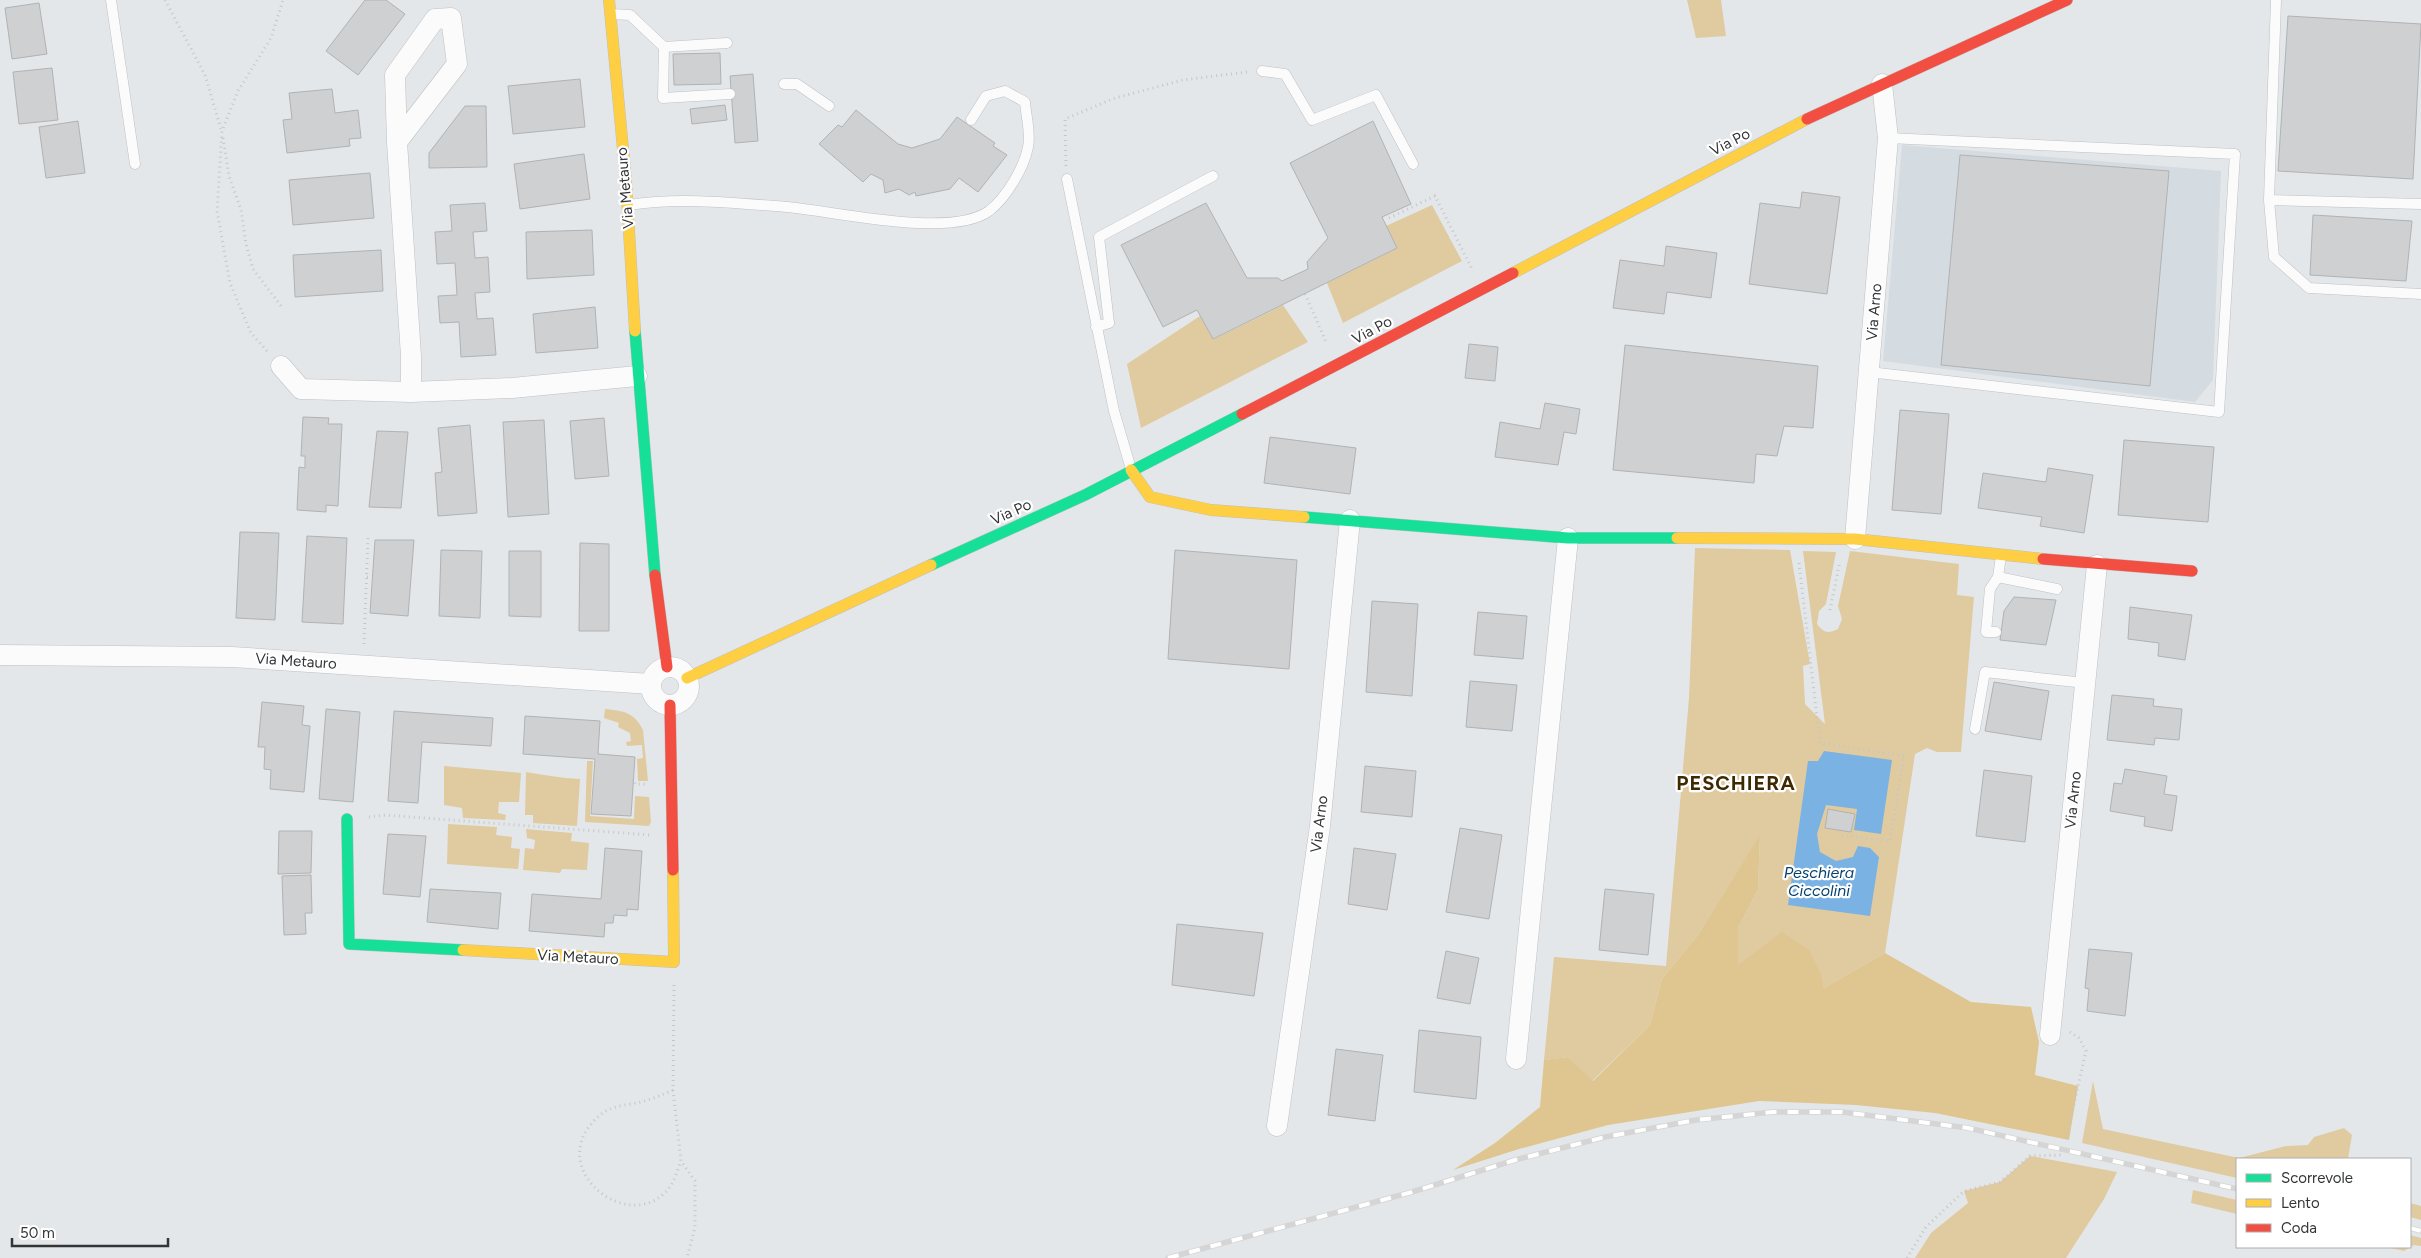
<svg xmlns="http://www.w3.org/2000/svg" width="2421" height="1258" font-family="Figtree,sans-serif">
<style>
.built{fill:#d4dbe1}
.green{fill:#e0caa0}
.forest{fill:#dfc58f}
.water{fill:#7ab2e3}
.building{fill:#ced0d2;stroke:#b0b2b4}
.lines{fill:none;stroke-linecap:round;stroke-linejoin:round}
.lane-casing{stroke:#bec0c2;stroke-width:11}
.street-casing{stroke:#bec0c2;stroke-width:21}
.fast-casing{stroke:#bec0c2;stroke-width:12}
.slow-casing{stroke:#bec0c2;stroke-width:12}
.jam-casing{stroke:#bec0c2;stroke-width:12}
.path{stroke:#c5c6c7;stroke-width:3;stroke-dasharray:1 4;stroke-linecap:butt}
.lane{stroke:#fbfbfc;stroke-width:10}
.street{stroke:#fbfbfc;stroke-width:20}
.fast{stroke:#16e098;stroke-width:11}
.slow{stroke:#ffcf43;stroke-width:11}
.jam{stroke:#f24e42;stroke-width:11}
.rail-casing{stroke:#d5d5d5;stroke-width:5.5}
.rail{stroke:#fff;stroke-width:4;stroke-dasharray:11;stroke-linecap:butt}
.labels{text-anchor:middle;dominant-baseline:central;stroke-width:4.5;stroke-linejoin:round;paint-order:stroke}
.street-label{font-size:15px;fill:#333537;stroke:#fff}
.water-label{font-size:16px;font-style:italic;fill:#04416e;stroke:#fff}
.district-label{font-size:20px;font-weight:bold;letter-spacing:1px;fill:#3d2a02;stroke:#fff}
</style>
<rect width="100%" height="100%" fill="#e4e7e9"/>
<path class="built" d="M1902,145L2221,171L2213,380L2195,402L1883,361Z"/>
<path class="green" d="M1687,0H1721L1726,36L1696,38Z
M1432,205L1462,261L1343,323L1327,283L1397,248L1386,226Z
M1283,305L1308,342L1141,428L1127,364L1200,316L1214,339Z
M1695,548L1790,550L1810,664L1803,666L1805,704L1825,724L1803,551L1836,552L1826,604L1819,611L1817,624C1824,633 1828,634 1838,629L1842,619L1838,606L1850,551L1959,564L1957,595L1974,597L1961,752H1937L1927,748L1915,754L1885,953L1824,988L1822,976L1737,965L1738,928L1758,889L1760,836L1698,935L1662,979L1650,1025L1592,1081L1568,1057L1544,1060L1554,957L1666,966L1689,698Z
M605,709C624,711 634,712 643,730L648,781H638L637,759L643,758L642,745L627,746L626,742L631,741L630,733L618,727L619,723L604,718Z
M587,761H593L590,816L634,819L635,796L649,797L651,822L649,826L585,822Z
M444,766L521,773L519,802H499L498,813L506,815L505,820L463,818L462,808L444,805Z
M526,772C544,775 561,778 580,779L577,826L533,823V815H525Z
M448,824L497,827L496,835L512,837L511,848L520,849L518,869L447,864Z
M526,829L572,833L571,841L589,843L587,870L562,869L560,873L523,870L525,848L534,849L535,840L527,838Z
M2093,1081L2103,1129L2239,1158L2286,1146L2308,1145L2314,1137L2344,1128L2352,1135L2348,1159H2237V1178L2082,1143Z
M2030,1156L2117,1172L2104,1199L2066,1258H1915L1931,1233L1968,1203L1964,1191L2000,1182Z
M2193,1190L2237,1200V1214L2191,1203Z
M2410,1203L2421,1206V1220L2410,1217Z
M2410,1235L2421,1238V1246L2414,1245L2404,1251L2387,1247H2410Z"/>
<path class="forest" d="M1760,835L1758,889L1738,928V965L1782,932L1809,950L1822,976L1824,988L1885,953L1971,1002L2031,1007L2039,1042L2035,1075L2078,1086L2069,1140L1935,1113L1856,1105L1759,1101L1608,1125L1519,1149L1453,1170L1495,1143L1540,1107L1544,1060L1568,1057L1593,1081L1650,1025L1662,979L1698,935Z"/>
<path class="water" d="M1824,751L1892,760L1881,834L1854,830L1857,809L1826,805L1817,834L1820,852L1836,861L1853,857L1858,846L1870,848L1879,857L1870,916L1788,905L1808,761H1818Z"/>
<path class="building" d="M365,0H386L405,14L358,75L326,51Z
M39,3L47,54L12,59L5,8Z
M2288,16L2421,24L2413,179L2278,171Z
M720,53L721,84L674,85L673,54Z
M52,68L58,120L19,124L13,72Z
M753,74L758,141L735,143L730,76Z
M580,79L585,127L513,134L508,86Z
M332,89L335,113L358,110L361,138L349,139L350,146L287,153L283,120L292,119L289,93Z
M725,105L727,120L692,124L690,109Z
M465,106H486L487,167L429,168V153Z
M856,110L898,144L912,148L940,139L957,117L995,143L993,146L1007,155L978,192L959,178L950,189L916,196L915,192L909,195L899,189L885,193L883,180L871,174L863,182L819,144L838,125L842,127Z
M78,121L85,173L46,178L39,127Z
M1373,121L1411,204L1382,217L1397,248L1213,339L1197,310L1163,327L1121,245L1206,203L1247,278H1278L1282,281L1308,269L1307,262L1328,238L1290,163Z
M584,154L590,199L520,209L514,164Z
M1960,155L2169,171L2150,386L1941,365Z
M370,173L374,218L293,225L289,180Z
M1802,192L1840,197L1827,294L1749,284L1760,203L1800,208Z
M485,203L487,231L473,232L475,258L488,257L490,292L475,293L477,319L493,318L496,355L461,357L459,322L440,323L438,296L457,295L455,263L437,264L435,232L452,231L450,205Z
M2313,215L2412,221L2406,281L2310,275Z
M592,230L594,275L527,279L526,232Z
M1666,246L1717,253L1711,298L1667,292L1664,314L1613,308L1620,260L1664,266Z
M381,250L383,291L295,297L293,255Z
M595,307L598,348L536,353L533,314Z
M1469,344L1498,347L1495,381L1465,378Z
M1625,345L1818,366L1813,428L1784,426L1777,456L1756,454L1754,483L1613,470Z
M1545,403L1580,409L1576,434L1564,432L1558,465L1495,457L1500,422L1540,429Z
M1900,410L1949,414L1941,514L1892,510Z
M303,417L329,418L328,424H342L338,506L326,505V512L297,510L299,467L305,468V456H301Z
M604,418L609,476L575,479L570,421Z
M544,420L549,514L508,517L503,422Z
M470,425L477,513L438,516L435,473L442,472L438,428Z
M377,431L408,432L401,508L369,507Z
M1270,437L1356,448L1350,494L1264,483Z
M2124,440L2214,447L2208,522L2118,515Z
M2048,468L2093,475L2084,533L2040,526L2042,517L1978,508L1983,473L2046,482Z
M240,532L279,533L275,620L236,618Z
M307,536L347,538L343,624L302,622Z
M375,540H414L408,616L370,613Z
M580,543L609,544V631H579Z
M441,550L482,551L480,618L439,616Z
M1175,550L1297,560L1289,669L1168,659Z
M509,551H541V617L509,616Z
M2014,597L2056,600L2046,645L2000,640L2004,611Z
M1372,601L1418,604L1412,696L1366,692Z
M2130,607L2192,615L2185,660L2158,656L2159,643L2128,639Z
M1478,612L1527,616L1523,659L1474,655Z
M1470,681L1517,685L1512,731L1466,727Z
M1994,682L2049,691L2041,740L1985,731Z
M2112,695L2154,699L2153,706L2182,709L2179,740L2155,738L2154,745L2107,740Z
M262,702L304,706L302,725L310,726L304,792L270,789L271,770L264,769L265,747H258Z
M326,709L360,712L353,802L319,799Z
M394,711L493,718L491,746L422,742L418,803L388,801Z
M525,716L600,721L598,754L635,757L631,816L591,814L595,759L523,754Z
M1365,766L1416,771L1412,817L1361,812Z
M2125,769L2167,776L2164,794L2177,796L2172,831L2144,826L2145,817L2110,811L2114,783L2122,784Z
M1984,770L2032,776L2025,842L1976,836Z
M1828,809L1855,814L1851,832L1825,828Z
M1460,828L1502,835L1489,919L1446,912Z
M279,831H312L311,873L278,874Z
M388,834L426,836L420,897L383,894Z
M605,848L642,851L638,910L627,909V916L614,915L613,923H605L604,937L529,931L532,894L601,899Z
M1354,848L1396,854L1387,910L1348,904Z
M311,875L312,913H305L306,934L284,935L282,876Z
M430,889L501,893L498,929L427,922Z
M1605,889L1654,894L1648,955L1599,950Z
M1177,924L1263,933L1254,996L1172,985Z
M2089,949L2132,953L2125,1016L2087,1011L2089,989L2085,988Z
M1446,951L1479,958L1470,1004L1437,998Z
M1419,1030L1481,1037L1476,1099L1414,1092Z
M1336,1049L1383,1055L1375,1121L1328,1115Z"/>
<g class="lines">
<defs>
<path id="lane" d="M111,0L135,164
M2276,0L2269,200L2421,204
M611,14L630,15L664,47L663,98L730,94
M664,47L727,43
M1262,71L1285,74L1312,120L1376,95L1413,164
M784,84H797L829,106
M1067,179L1114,411L1131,469
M2269,200L2274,257L2309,288L2421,294
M629,205C680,197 735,203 787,207C834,211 950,239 989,211C1006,198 1024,168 1028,147C1031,134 1026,116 1025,102L1005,91L986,96L971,120
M1096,327L1109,323L1099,237L1213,176
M1869,372L2219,412L2235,154L1888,138
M1998,577L2057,589
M1996,632H1986L1990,589L1998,577L2001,556
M1975,729L1985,672L2085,683"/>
<path id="street" d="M397,142L457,64L451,18L435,19L395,75L397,142L411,356V392
M281,366L301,389L411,392L512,388L637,376
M1855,539L1888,138L1882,84
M0,655L232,657L651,684
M651 686a19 19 0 1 1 38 0a19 19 0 1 1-38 0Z
M2050,1035L2097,565
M1516,1059L1568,538
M1277,1126L1320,826L1350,520"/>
<path id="fast" d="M635,331L655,575
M1304,517L1568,538H1677
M931,565L1085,495L1242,414
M347,819L349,944L463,950"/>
<path id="slow" d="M609,0L626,181L635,331
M1513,273L1807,119
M1131,470L1150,497L1211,510L1304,517
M1677,538L1855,539L2043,559
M687,678L931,565
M463,950L674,962L673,870"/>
<path id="jam" d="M1807,119L2067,0
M1242,414L1513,273
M2043,559L2192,571
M655,575L667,667
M670,705L673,870"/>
</defs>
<use href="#lane" class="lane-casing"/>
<use href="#street" class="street-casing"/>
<use href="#fast" class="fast-casing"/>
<use href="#slow" class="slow-casing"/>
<use href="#jam" class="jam-casing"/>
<path class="path" d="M165,0L205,75L221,129
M223,138L229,176L241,210L246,244L253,269L281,306
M1066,166L1065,119L1115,98L1183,80L1247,72
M1389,218L1435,196L1472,269
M1305,294L1327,344
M267,351L251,333L230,283L217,211L222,131L238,91L271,38L283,0
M1799,563L1820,743L1904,756L1890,841L1839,835
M367,577H372
M1830,610L1840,561
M364,644L368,537
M633,778L635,784H648
M369,817L385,815L650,835
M674,985L673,1090L681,1161L695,1181V1227L687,1258
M673,1090C662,1095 652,1099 641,1102C629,1105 615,1105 604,1112C533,1165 636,1245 673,1182C676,1176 678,1168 681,1161
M2066,1139L2086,1051L2079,1038L2070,1032
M1907,1258L1926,1227L1964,1191L2000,1182L2030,1156L2061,1155"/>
<use href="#lane" class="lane"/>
<use href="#street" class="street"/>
<use href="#fast" class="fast"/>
<use href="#slow" class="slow"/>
<use href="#jam" class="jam"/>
<defs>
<path id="rail" d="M2410,1228L2421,1231
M1168,1258L1412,1192L1515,1160L1605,1137L1696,1120L1773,1112H1842L1968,1128L2237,1189"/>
</defs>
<use href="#rail" class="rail-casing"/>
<use href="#rail" class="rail"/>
</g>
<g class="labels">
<g class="street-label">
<text transform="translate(1730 142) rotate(-27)">Via Po</text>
<text transform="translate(625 188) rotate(-95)">Via Metauro</text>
<text transform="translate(1874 312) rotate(-85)">Via Arno</text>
<text transform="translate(1372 330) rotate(-28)">Via Po</text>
<text transform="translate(1011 512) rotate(-24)">Via Po</text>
<text transform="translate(296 661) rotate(4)">Via Metauro</text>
<text transform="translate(2073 800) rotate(-84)">Via Arno</text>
<text transform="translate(1319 824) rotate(-83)">Via Arno</text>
<text transform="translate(578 957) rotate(3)">Via Metauro</text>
</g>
<g class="water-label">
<text x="1819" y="872">Peschiera<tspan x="1819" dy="18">Ciccolini</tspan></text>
</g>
<g class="district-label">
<text x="1736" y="783">PESCHIERA</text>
</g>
</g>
<rect x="2236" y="1158" width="175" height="90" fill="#ffffff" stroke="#adaeaf"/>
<rect x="2246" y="1174" width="25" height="8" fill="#16e098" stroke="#adaeaf"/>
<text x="2281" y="1183" font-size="15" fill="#333537">Scorrevole</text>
<rect x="2246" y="1199" width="25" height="8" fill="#ffcf43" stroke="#adaeaf"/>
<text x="2281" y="1208" font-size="15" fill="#333537">Lento</text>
<rect x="2246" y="1224" width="25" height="8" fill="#f24e42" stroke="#adaeaf"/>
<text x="2281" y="1233" font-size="15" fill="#333537">Coda</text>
<path d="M12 1238v8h156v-8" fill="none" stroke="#333537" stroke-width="2.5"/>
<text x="20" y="1238" font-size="15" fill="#333537" stroke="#ffffff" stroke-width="4" paint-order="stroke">50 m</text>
</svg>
